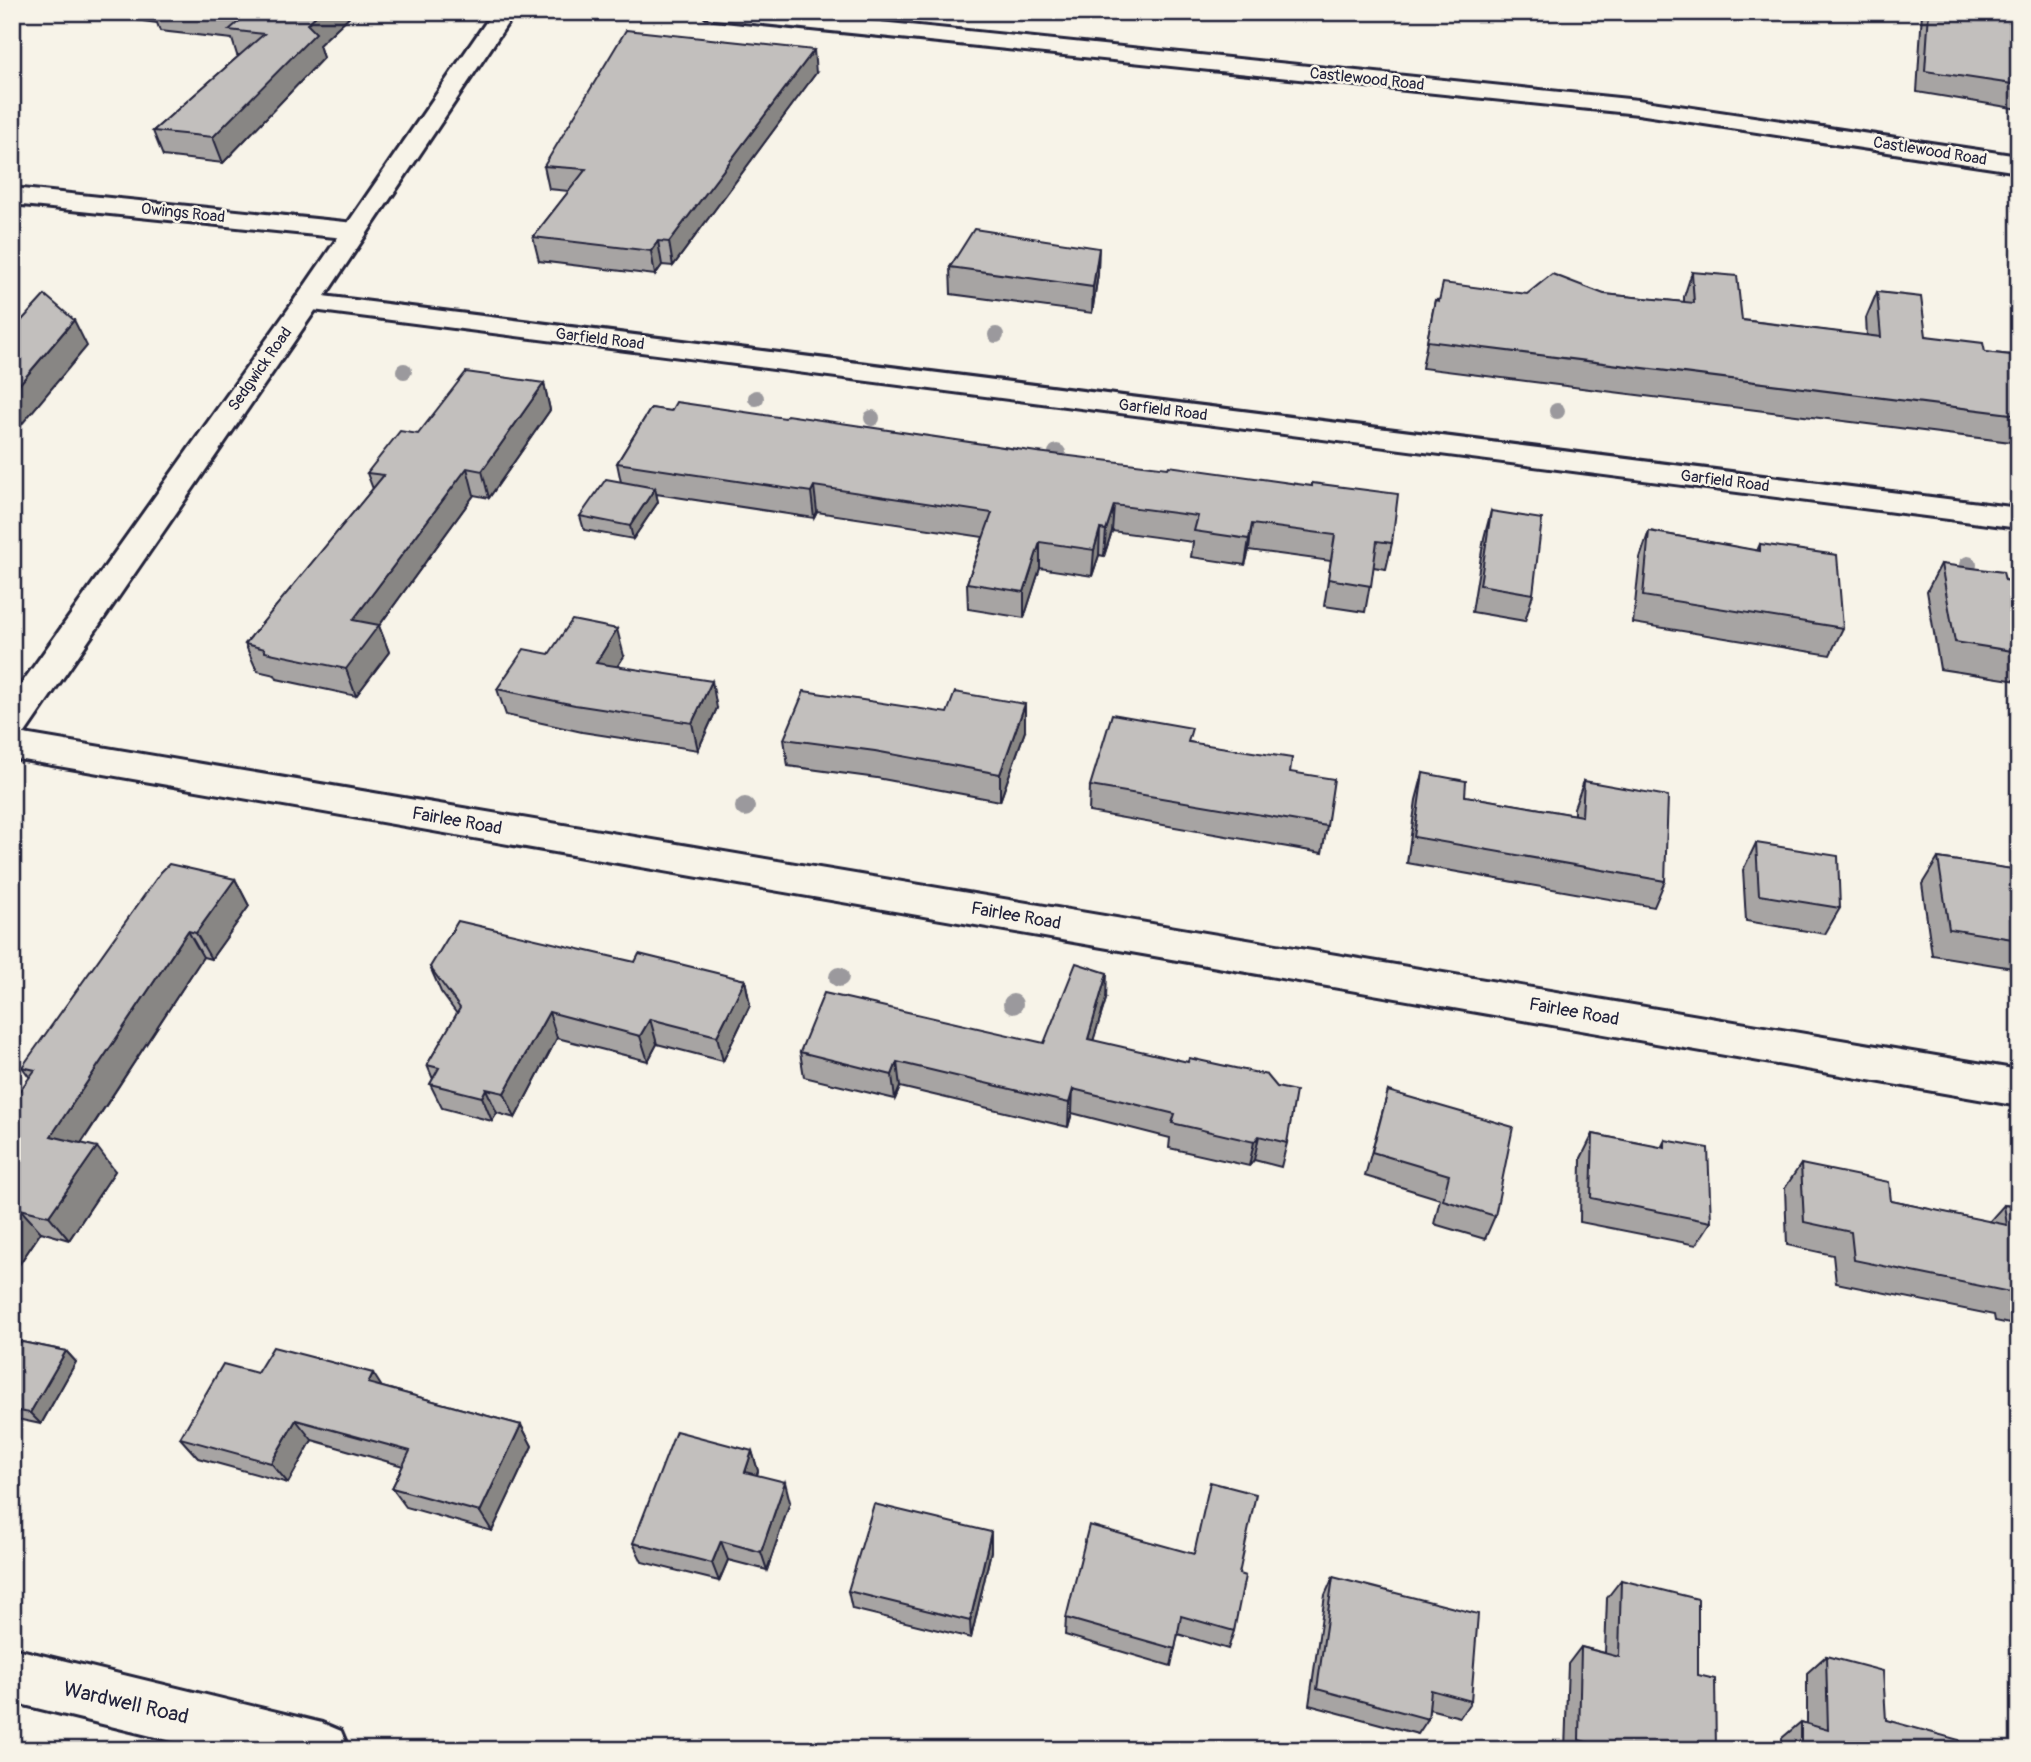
<svg xmlns="http://www.w3.org/2000/svg" width="2031" height="1762" font-family="Pangolin,sans-serif">
<style>
.lines{fill:none;stroke-linecap:round;stroke-linejoin:round}
.minor-casing{stroke:#22223b;stroke-width:6}
.major-casing{stroke:#22223b;stroke-width:6}
.minor{fill:#f7f3e8;fill-rule:evenodd}
.major{fill:#f7f3e8;fill-rule:evenodd}
.tree{fill:#9b999d}
.wall{fill:#a7a4a3;stroke:#22223b;stroke-width:2}
.shaded-wall{fill:#888684;stroke:#22223b;stroke-width:2}
.building{fill:#c2bfbd;stroke:#22223b;stroke-width:2}
.labels{text-anchor:middle;dominant-baseline:central;stroke-width:5;stroke-linejoin:round;paint-order:stroke}
.far-street-label{font-size:16px;fill:#22223b;stroke:#f7f3e8}
.street-label{font-size:18px;fill:#22223b;stroke:#f7f3e8}
.near-street-label{font-size:21px;fill:#22223b;stroke:#f7f3e8}
</style>
<rect width="100%" height="100%" fill="#f7f3e8"/>
<filter id="ink" filterUnits="userSpaceOnUse"><feTurbulence type="fractalNoise" baseFrequency=".0143" numOctaves="2"/><feDisplacementMap in="SourceGraphic" scale="14" xChannelSelector="R" yChannelSelector="G"/><feConvolveMatrix kernelMatrix="1 2 1 2 8 2 1 2 1" color-interpolation-filters="sRGB"/></filter>
<g filter="url(#ink)">
<g class="lines">
<defs>
<path id="minor" d="M703,12H782L1638,100L2019,156V172L1638,114L714,19L706,17Z
M12,188L355,223L364,225L368,231L364,237L355,239L12,204Z
M307,294L2019,508V528L297,308L293,302L297,296Z
M12,732L2019,1070V1106L12,758Z
M12,1648L322,1723L341,1731L349,1750H209L12,1702Z"/>
<path id="major" d="M493,12H515L321,302L25,733L12,737V697L297,297Z"/>
</defs>
<use href="#minor" class="minor-casing"/>
<use href="#major" class="major-casing"/>
<use href="#minor" class="minor"/>
<use href="#major" class="major"/>
</g>
<g class="tree">
<circle cx="996" cy="335" r="8"/>
<circle cx="404" cy="371" r="8"/>
<circle cx="756" cy="398" r="8"/>
<circle cx="1557" cy="411" r="8"/>
<circle cx="872" cy="418" r="8"/>
<circle cx="1057" cy="453" r="9"/>
<circle cx="1968" cy="565" r="9"/>
<circle cx="745" cy="807" r="10"/>
<circle cx="839" cy="977" r="10"/>
<circle cx="1013" cy="1004" r="10"/>
</g>
<path class="wall" d="M78,12H354L319,45L323,58L223,163L163,156L153,131L240,55H237L232,39L160,31L157,23Z
M1922,12H2019V109L1917,92Z
M816,73L673,266L662,265L655,275L539,261L533,237L569,191L549,189L544,166Z
M950,267L1098,274L1092,313L951,294Z
M1692,272L1742,320L1867,336L1866,318L1877,292L1926,336L1985,352L2019,356V443L1422,368L1435,300L1527,294H1604L1684,302V297Z
M544,383L550,410L489,498L474,495L379,626L389,652L356,696L277,679L275,675L257,671L245,644L373,489L367,473L418,434Z
M651,408L1392,543L1386,569L1373,567L1365,612L1324,606L1331,561L1249,550L1245,565L1191,557L1193,542L1112,531L1104,556L1099,555L1092,576L1040,568L1024,618L968,609L967,583L983,537L817,512L814,518L656,494L658,502L633,539L584,530L580,516L621,482L617,463Z
M1491,511L1533,594L1525,621L1472,612L1484,538Z
M1649,531L1757,551L1760,544L1843,628L1830,655L1633,623L1640,558Z
M1941,564L2005,580L2019,588V677L2017,681L1940,669L1927,591Z
M549,654L624,656L617,667L717,708L698,750L582,732L506,715L497,689Z
M947,713L1025,731L1000,801L877,778L788,766L784,739Z
M1190,742L1290,772L1327,826L1322,853L1089,812L1090,786Z
M1423,773L1465,796L1574,815V808L1584,781L1665,881L1654,907L1407,863L1416,800Z
M1756,843L1840,908L1825,934L1746,921L1743,870Z
M1938,858L2019,870V969L1932,955L1922,884Z
M235,879L249,906L211,959L203,957L81,1144L115,1171L69,1240L41,1232L12,1275L30,1078L22,1067Z
M635,962L745,980L750,1005L723,1061L657,1044L648,1061L557,1038L515,1118L497,1113L492,1121L442,1108L430,1084L433,1079L427,1065L457,1014L441,992L430,967Z
M1106,999L1093,1040L1287,1143L1281,1167L1254,1160L1249,1166L1169,1148L1170,1138L1072,1113L1068,1127L900,1087L895,1099L804,1077L800,1052L1044,1043Z
M1388,1091L1495,1216L1485,1239L1434,1224L1440,1199L1365,1176Z
M1593,1134L1661,1148L1665,1140L1711,1222L1696,1245L1580,1222L1581,1158Z
M1801,1164L1891,1201L1989,1222L2004,1205L2019,1207V1326L1995,1321L1994,1315L1836,1283L1833,1255L1787,1245L1785,1188Z
M12,1340L66,1351L76,1362L41,1424L12,1418Z
M257,1373L382,1387L521,1425L532,1446L492,1531L406,1507L392,1488L403,1466L312,1440L288,1483L198,1458L180,1438Z
M752,1451L758,1471L757,1475L790,1502L767,1570L728,1560L719,1581L642,1562L633,1543Z
M991,1532V1551L971,1638L852,1609L848,1591Z
M1194,1554L1239,1574L1234,1631L1228,1649L1178,1634L1171,1666L1065,1635L1066,1618Z
M1333,1577L1471,1701L1460,1717L1429,1709L1428,1719L1418,1734L1309,1705L1325,1595Z
M1621,1580L1698,1675L1716,1750H1565L1568,1664L1581,1647L1605,1653L1607,1598Z
M1826,1656L1886,1720L1960,1750H1782V1738L1801,1722L1807,1724V1673Z"/>
<path class="shaded-wall" d="M320,12H354L319,45L323,58L223,163L213,137L307,24Z
M814,50L816,73L673,266L669,242Z
M658,241L662,265L655,275L651,251Z
M1099,248L1098,274L1092,313L1093,287Z
M74,320L87,346L12,436V393Z
M544,383L550,410L489,498L482,471Z
M467,468L474,495L379,626L389,652L356,696L346,669L353,620Z
M814,486L817,512L814,518L811,492Z
M655,488L658,502L633,539L630,526Z
M1114,505L1112,531L1104,556L1106,530Z
M1252,524L1249,550L1245,565L1249,539Z
M1100,529L1099,555L1092,576L1094,550Z
M1040,542V568L1024,618V592Z
M617,629L624,656L602,690L596,663Z
M712,681L717,708L698,750L692,723Z
M1025,704V731L1000,801V774Z
M235,879L249,906L211,959L196,933Z
M188,931L203,957L70,1160L51,1136Z
M1107,973L1106,999L1086,1064L1088,1039Z
M745,980L750,1005L723,1061L717,1036Z
M549,1012L557,1038L515,1118L504,1093Z
M650,1019L657,1044L648,1061L640,1036Z
M897,1062L900,1087L895,1099L892,1075Z
M486,1089L497,1113L492,1121L482,1097Z
M1073,1089L1072,1113L1068,1127L1069,1103Z
M1259,1136L1254,1160L1249,1166L1254,1142Z
M97,1147L115,1171L69,1240L49,1216Z
M20,1209L41,1232L12,1275V1221Z
M66,1351L76,1362L41,1424L30,1413Z
M373,1373L387,1395L368,1383Z
M296,1420L312,1440L288,1483L271,1463Z
M521,1425L532,1446L492,1531L480,1512Z
M752,1451L758,1471L751,1492L745,1472Z
M785,1482L790,1502L767,1570L761,1552Z
M991,1532V1551L971,1638L970,1621Z
M721,1541L728,1560L719,1581L712,1563Z"/>
<path class="building" d="M200,12H320L307,24L316,33L213,137L153,131L264,34L229,30L244,17Z
M1929,12H2019V85L1925,71Z
M626,30L814,50L669,242L658,241L651,251L533,237L586,169L544,166Z
M974,229L1099,248L1093,287L950,267Z
M1692,272L1737,276L1742,320L1881,337L1877,292L1921,297L1926,336L1983,343L1985,352L2019,356V415L1427,341L1435,300L1439,301L1443,283L1527,294L1552,274L1604,294L1694,303Z
M45,295L74,320L12,393V331Z
M466,372L544,383L482,471L467,468L353,620L379,625L346,669L265,652V649L245,644L384,475L367,473L400,431L418,434Z
M676,402L785,418L787,415L1037,452L1168,468L1169,466L1312,486V483L1398,494L1392,543L1377,541L1371,586L1328,579L1335,535L1252,524L1249,539L1194,531L1198,516L1114,505L1106,530L1100,529L1094,550L1040,542L1024,592L967,583L992,513L814,486L811,492L617,463L651,408L671,411Z
M606,479L655,488L630,526L580,516Z
M1491,511L1542,519L1533,594L1480,585Z
M1649,531L1760,551V544L1837,555L1843,628L1643,596Z
M1941,564L2003,572L2005,580L2017,582L2019,588V652L1955,642Z
M572,620L617,629L596,663L712,681L692,723L575,705L497,689L524,649L549,654Z
M804,691L947,713L955,692L1025,704L1000,774L875,751L784,739Z
M1112,714L1192,728L1188,742L1292,758L1290,772L1334,779L1327,826L1090,786Z
M1423,773L1466,781L1465,796L1582,816L1584,781L1668,796L1665,881L1414,837Z
M1756,843L1838,856L1840,908L1759,895Z
M1938,858L2019,870V940L1949,929Z
M169,864L235,879L196,933L188,931L51,1136L97,1147L49,1216L20,1209L12,1221V1101L35,1070L22,1067L161,872Z
M458,921L635,962L639,954L745,980L717,1036L650,1019L640,1036L549,1012L504,1093L486,1089L482,1097L430,1084L439,1068L427,1065L460,1008L430,967Z
M1076,963L1107,973L1088,1039L1188,1062L1189,1058L1267,1075L1277,1087L1296,1091L1287,1143L1259,1136L1254,1142L1172,1123L1175,1114L1073,1089L1069,1103L897,1062L892,1075L800,1052L824,993L1044,1043Z
M1388,1091L1513,1127L1495,1216L1443,1200L1449,1175L1372,1152Z
M1593,1134L1665,1148V1140L1708,1148L1711,1222L1591,1198Z
M1801,1164L1889,1182L1891,1201L2007,1225L2004,1205L2019,1207V1299H2016L2015,1293L1854,1260L1851,1232L1804,1222Z
M12,1340L66,1351L30,1413L12,1410Z
M273,1347L373,1373L368,1383L521,1425L480,1512L392,1488L410,1451L296,1420L271,1463L180,1438L223,1364L257,1373Z
M676,1431L752,1451L745,1472L785,1482L761,1552L721,1541L712,1563L633,1543Z
M1210,1482L1256,1494L1239,1574L1245,1576L1234,1631L1181,1616L1175,1649L1066,1618L1089,1525L1194,1554Z
M874,1504L991,1532L970,1621L848,1591Z
M1333,1577L1478,1614L1471,1701L1431,1690L1428,1719L1317,1689Z
M1621,1580L1698,1599V1675L1715,1679L1716,1750H1616L1579,1740L1581,1647L1619,1657Z
M1826,1656L1883,1671L1886,1720L1959,1740L1960,1750H1801V1722L1828,1730Z"/>
</g>
<g class="labels">
<g class="far-street-label">
<text transform="translate(1367 79) rotate(6)">Castlewood Road</text>
<text transform="translate(1930 151) rotate(9)">Castlewood Road</text>
<text transform="translate(183 213) rotate(6)">Owings Road</text>
<text transform="translate(600 339) rotate(7)">Garfield Road</text>
<text transform="translate(260 369) rotate(-55)">Sedgwick Road</text>
<text transform="translate(1163 410) rotate(7)">Garfield Road</text>
<text transform="translate(1725 481) rotate(7)">Garfield Road</text>
</g>
<g class="street-label">
<text transform="translate(457 821) rotate(10)">Fairlee Road</text>
<text transform="translate(1016 916) rotate(10)">Fairlee Road</text>
<text transform="translate(1574 1012) rotate(10)">Fairlee Road</text>
</g>
<g class="near-street-label">
<text transform="translate(126 1703) rotate(13)">Wardwell Road</text>
</g>
</g>
<rect width="2031" height="1762" fill="none" stroke="#f7f3e8" stroke-width="42"/>
<rect x="21" y="21" width="1989" height="1720" fill="none" stroke="#22223b" stroke-width="2.5" filter="url(#ink)"/>
</svg>
